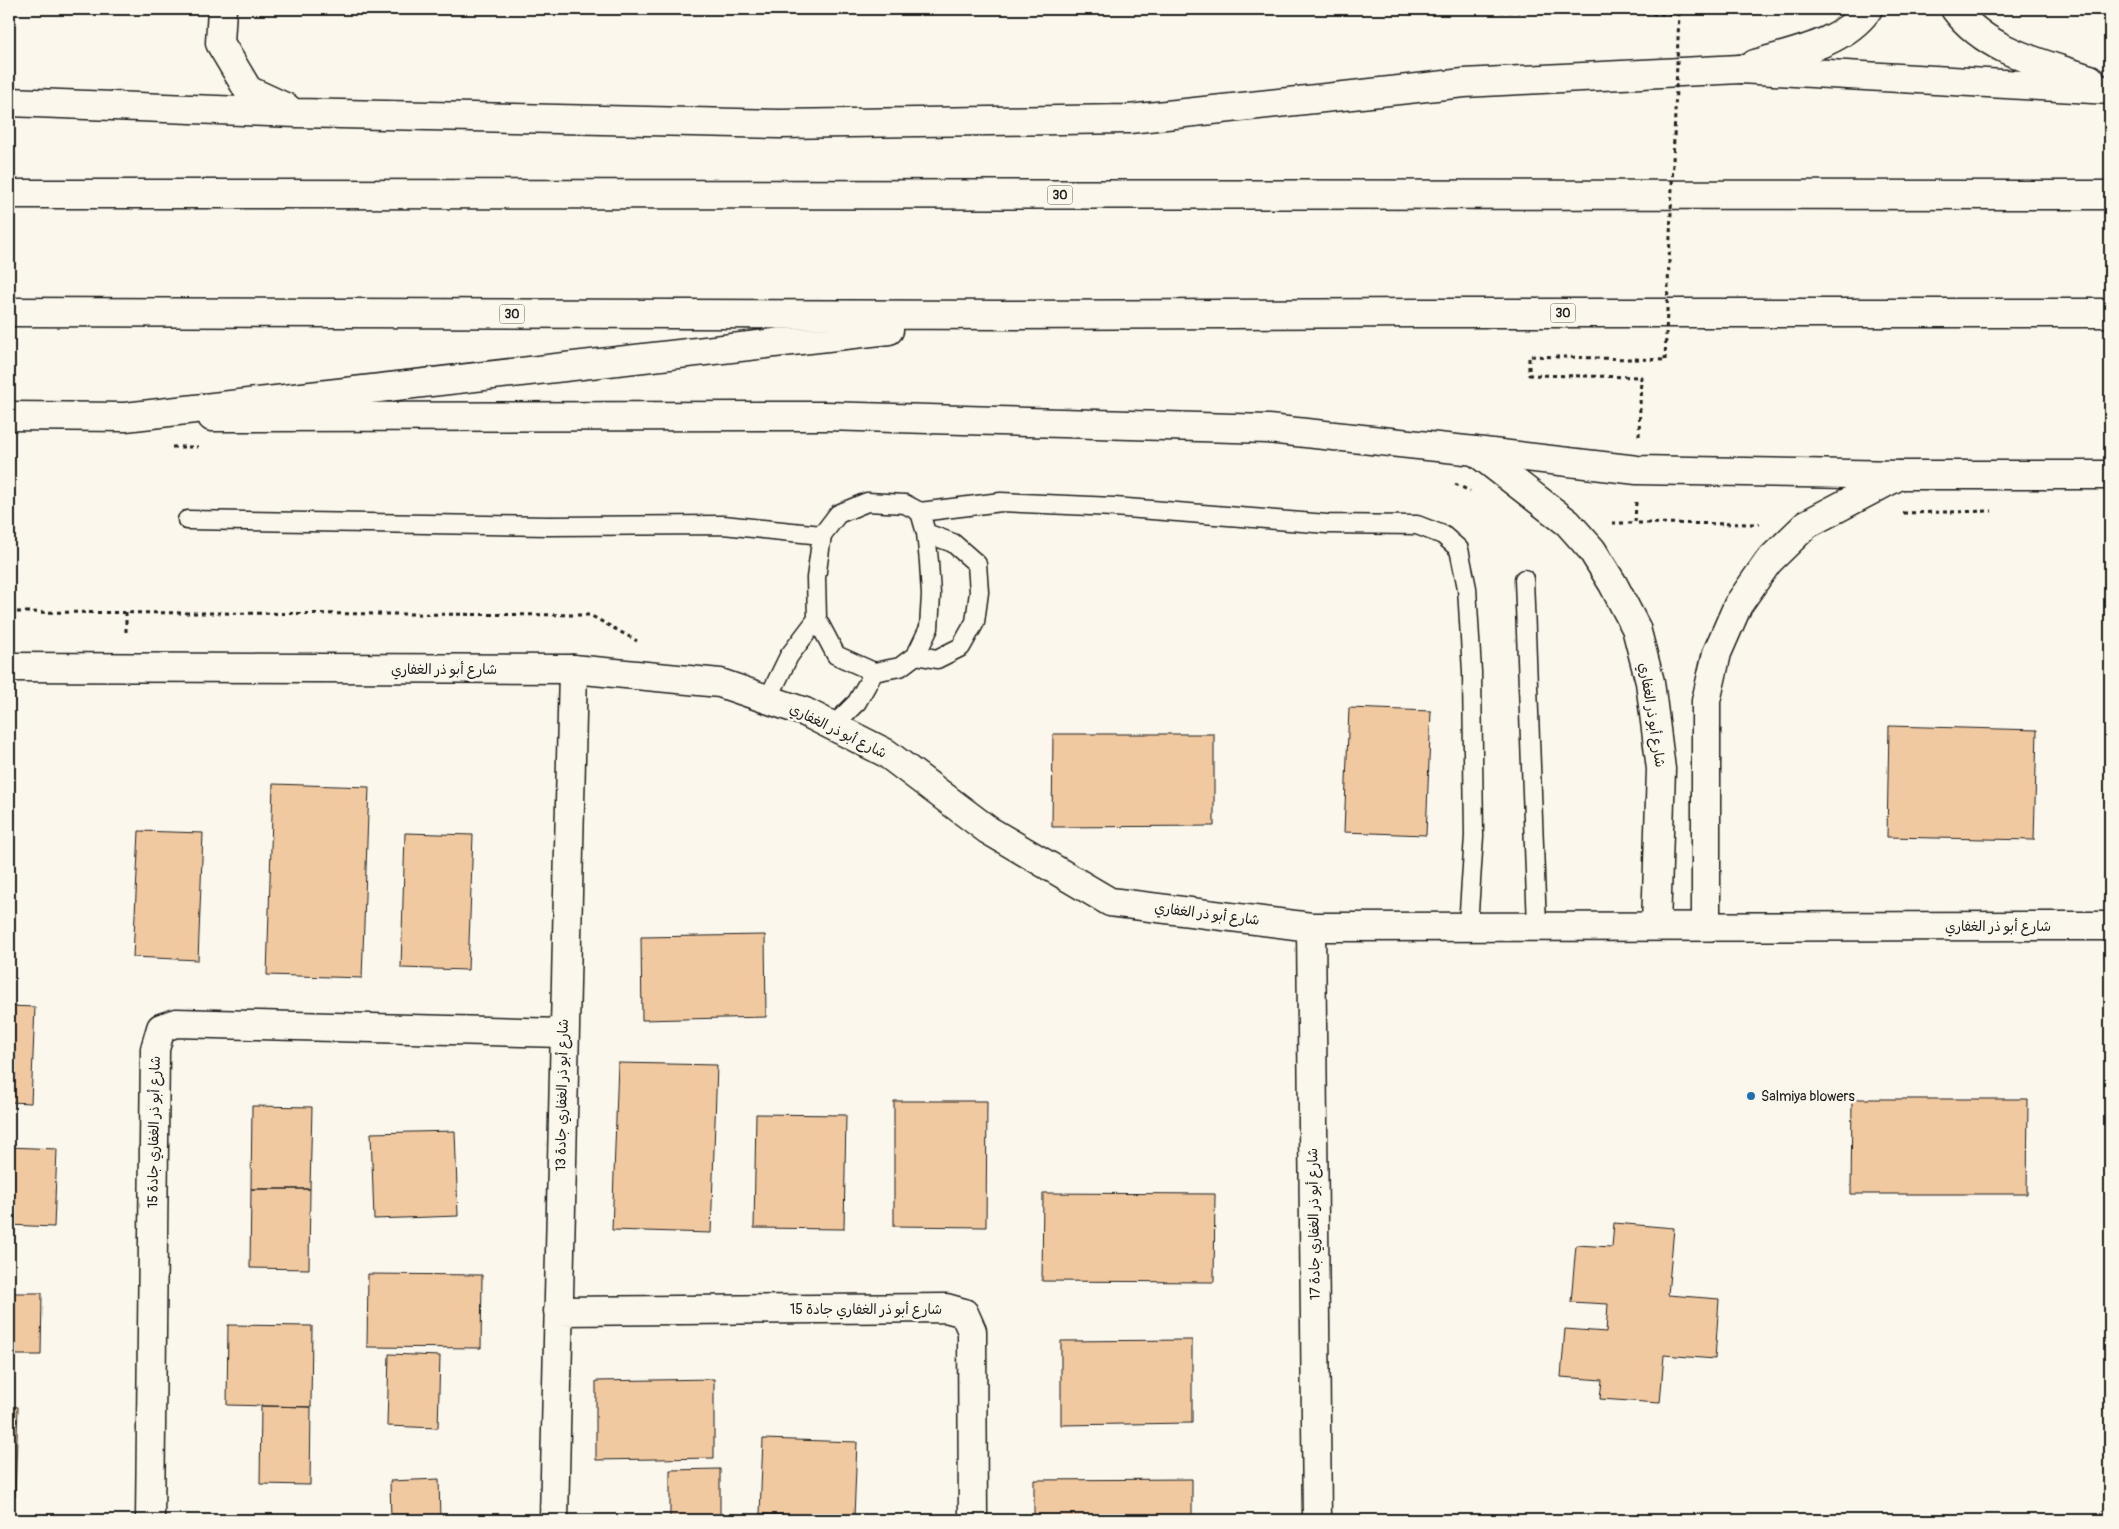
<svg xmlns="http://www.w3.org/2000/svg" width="2119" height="1529" font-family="Pangolin,'Playpen Sans Arabic',sans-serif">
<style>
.building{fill:#f1c9a1;stroke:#1c1c1c}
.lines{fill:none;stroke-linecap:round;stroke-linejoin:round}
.service-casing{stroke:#1c1c1c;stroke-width:21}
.minor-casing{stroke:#1c1c1c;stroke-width:31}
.tertiary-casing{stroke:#1c1c1c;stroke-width:31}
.secondary-casing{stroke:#1c1c1c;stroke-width:31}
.motorway-casing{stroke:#1c1c1c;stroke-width:31}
.path{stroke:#1c1c1c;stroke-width:3;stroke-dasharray:4 4;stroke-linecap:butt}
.service{stroke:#fbf7ec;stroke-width:18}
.minor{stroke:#fbf7ec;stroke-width:28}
.tertiary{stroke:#fbf7ec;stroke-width:28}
.secondary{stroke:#fbf7ec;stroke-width:28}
.motorway{stroke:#fbf7ec;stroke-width:28}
.path-bridge{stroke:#1c1c1c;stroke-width:3;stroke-dasharray:4 4;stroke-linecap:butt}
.poi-dot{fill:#1f6fb2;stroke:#fbf7ec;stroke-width:2}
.labels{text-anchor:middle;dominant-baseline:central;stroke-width:5;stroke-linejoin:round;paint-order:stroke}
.shield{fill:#fbf7ec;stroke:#5f5e5a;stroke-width:1}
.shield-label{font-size:12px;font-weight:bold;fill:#1c1c1c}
.street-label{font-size:14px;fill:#1c1c1c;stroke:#fbf7ec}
.poi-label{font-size:14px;fill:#1c1c1c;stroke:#fbf7ec;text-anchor:start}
</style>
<rect width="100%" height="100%" fill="#fbf7ec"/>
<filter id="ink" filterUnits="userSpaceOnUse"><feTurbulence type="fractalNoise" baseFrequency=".02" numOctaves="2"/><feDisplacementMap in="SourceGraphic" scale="10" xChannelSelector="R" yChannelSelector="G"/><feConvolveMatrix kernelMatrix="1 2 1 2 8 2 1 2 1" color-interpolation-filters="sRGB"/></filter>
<g filter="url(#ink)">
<path class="building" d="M1349,708L1431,711L1426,835L1344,832Z
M1889,726L2037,730L2034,840L1887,837Z
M1053,734H1214V826L1052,827Z
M273,784L369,787L362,978L267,975Z
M139,831L203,833L198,960L133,957Z
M405,833L473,835L468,970L401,968Z
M765,935L766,1017L642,1020L641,937Z
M9,1006L35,1007L31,1103L9,1102Z
M618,1063L717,1065L711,1233L612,1230Z
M1852,1099H2028L2027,1194H1851Z
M894,1101H987L986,1227L894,1226Z
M252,1106L312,1107L310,1189H251Z
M756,1114L846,1115L844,1229L754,1228Z
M455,1131L458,1216L374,1219L371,1133Z
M9,1147L57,1149L54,1227L9,1225Z
M251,1189H310L309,1269L250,1268Z
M1043,1193L1215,1194L1214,1282L1042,1281Z
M1614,1223L1674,1228L1668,1295L1719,1299L1715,1359L1664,1355L1660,1403L1600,1399L1602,1380L1561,1377L1565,1329L1606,1332L1608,1304L1571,1302L1576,1245L1612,1247Z
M368,1274L482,1275L481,1348L367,1347Z
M9,1293H42L41,1355H9Z
M228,1325L312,1326L311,1407L227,1405Z
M1192,1340V1423L1061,1425V1341Z
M389,1354L440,1356L438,1428L387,1426Z
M714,1379V1458L596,1460V1381Z
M9,1406L18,1407L15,1497H9Z
M261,1406L311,1407L310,1485L260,1484Z
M763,1439L857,1442L854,1518L760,1514Z
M720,1469V1520H670V1470Z
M439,1479L440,1520H391L390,1481Z
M1192,1479V1520H1034V1480Z
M760,1514L854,1518V1520H759Z"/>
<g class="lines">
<defs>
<path id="service" d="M867,502L905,504L920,512L926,533L929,562L931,595L929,628L916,655L900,667L874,672L836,655L817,619L816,578L822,535L838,514Z
M920,512L1001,502L1114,507L1327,524L1417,525L1443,535L1459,549L1467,588L1472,672L1474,836L1468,926
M187,520L549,526L723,525L822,535
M1524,579L1537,926
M916,655L937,659L961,647L975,622L979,592L977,564L953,543L926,533
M768,699L789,656L817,619
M833,726L857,702L874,672"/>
<path id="minor" d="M558,1311L946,1308L964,1313L972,1331L973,1520
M150,1520L155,1049L161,1028L176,1023L563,1033
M554,1520L573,669"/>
<path id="tertiary" d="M1475,451L1568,523L1592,550L1613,584L1636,628L1650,682L1661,769L1656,926
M9,667L573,669L720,683L805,712L886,753L988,830L1110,902L1311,927L2110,926
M1706,926V701L1717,653L1738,605L1768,562L1807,524L1900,475
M1311,927L1317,1520"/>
<path id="secondary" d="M222,9L220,43L248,90L287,108
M9,102L297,113L779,124L1129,119L1464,83L1740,69
M212,417L825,416L1268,429L1475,451L1637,470L1900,475H2110"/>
<path id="motorway" d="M1955,9C1987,52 2042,63 2090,79
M1755,64C1794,52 1843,44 1868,9
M1740,69L2110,90
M9,194L2110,195
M9,312L1015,315L1423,313H2110
M9,416L125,417L889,330"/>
</defs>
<use href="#service" class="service-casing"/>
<use href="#minor" class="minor-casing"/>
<use href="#tertiary" class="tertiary-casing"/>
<use href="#secondary" class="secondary-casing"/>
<use href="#motorway" class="motorway-casing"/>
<path class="path" d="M1494,9V11L1679,14
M1639,436L1641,377L1529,375V356L1665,360
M172,447H198
M1455,484L1470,491
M1636,502L1635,523L1760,524
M1903,513L1992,511
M1612,523H1635
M9,612L590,615L637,641
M126,612V634"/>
<use href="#service" class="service"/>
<use href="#minor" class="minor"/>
<use href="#tertiary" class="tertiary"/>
<use href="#secondary" class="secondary"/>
<use href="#motorway" class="motorway"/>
<path class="path-bridge" d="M1665,360L1679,14"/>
</g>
</g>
<circle class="poi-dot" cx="1751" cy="1096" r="5"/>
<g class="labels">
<g class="shield">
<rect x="1047.5" y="185.5" width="25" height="19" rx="4"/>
<rect x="1550.5" y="303.5" width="25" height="19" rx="4"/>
<rect x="499.5" y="304.5" width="25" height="19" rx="4"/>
</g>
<g class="shield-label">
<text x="1060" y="195">30</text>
<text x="1563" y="313">30</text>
<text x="512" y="314">30</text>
</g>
<g class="street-label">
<text x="444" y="669">شارع أبو ذر الغفاري</text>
<text transform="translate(1652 715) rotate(81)">شارع أبو ذر الغفاري</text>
<text transform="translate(838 731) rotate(26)">شارع أبو ذر الغفاري</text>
<text transform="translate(1207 914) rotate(7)">شارع أبو ذر الغفاري</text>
<text x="1998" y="926">شارع أبو ذر الغفاري</text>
<text transform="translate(562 1095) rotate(-89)">شارع أبو ذر الغفاري جادة 13</text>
<text transform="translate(154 1132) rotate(-89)">شارع أبو ذر الغفاري جادة 15</text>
<text transform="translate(1314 1224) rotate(-91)">شارع أبو ذر الغفاري جادة 17</text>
<text x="866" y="1309">شارع أبو ذر الغفاري جادة 15</text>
</g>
<g class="poi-label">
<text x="1761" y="1096">Salmiya blowers</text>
</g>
</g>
<rect width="2119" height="1529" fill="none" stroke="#fbf7ec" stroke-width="30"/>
<rect x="15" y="15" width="2089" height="1499" fill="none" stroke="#1c1c1c" stroke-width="2" filter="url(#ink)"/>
</svg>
